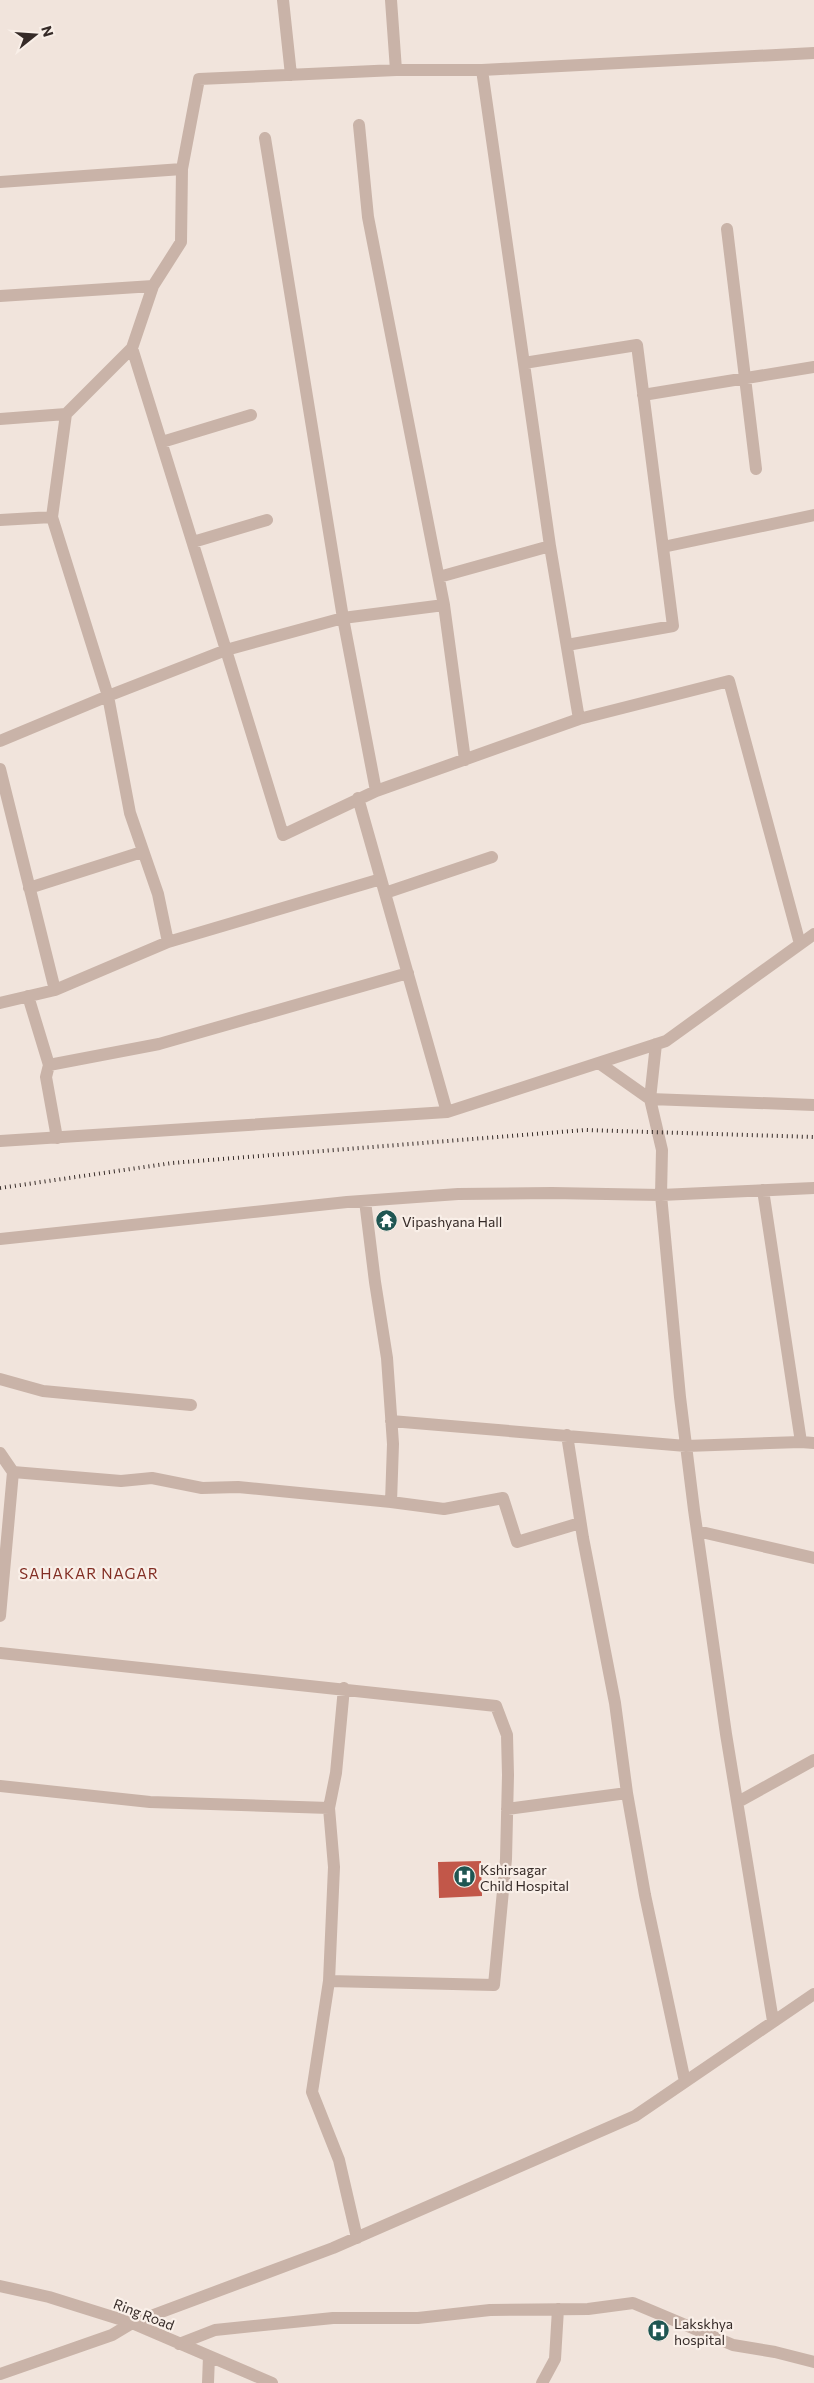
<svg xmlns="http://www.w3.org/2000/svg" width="814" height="2383" font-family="Commissioner,sans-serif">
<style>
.building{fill:#c25749}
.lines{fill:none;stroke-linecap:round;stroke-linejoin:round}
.minor{stroke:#c9b3a8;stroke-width:12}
.rail{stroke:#362b28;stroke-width:4;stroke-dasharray:1 4;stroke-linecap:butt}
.labels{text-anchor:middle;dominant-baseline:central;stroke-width:4.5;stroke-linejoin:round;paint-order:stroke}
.poi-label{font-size:14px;fill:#362b28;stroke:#f9efe8;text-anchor:start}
.street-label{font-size:14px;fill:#362b28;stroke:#f9efe8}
.neighbourhood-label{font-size:15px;letter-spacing:1px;fill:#822e24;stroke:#f9efe8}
</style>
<rect width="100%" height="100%" fill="#f1e4dc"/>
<path class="building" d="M481,1861L482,1896L439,1898L438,1862Z"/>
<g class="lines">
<path class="minor" d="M283,0L291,75
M391,0L396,70
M482,70L550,546
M359,125L368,217L444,605L465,760
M265,138L343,618L376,791
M0,182L182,169
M727,229L756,469
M0,296L153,286
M524,363L637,345L673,626L567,645
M643,395L814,367
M0,419L66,414
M162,442L251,415
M0,520L52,517L66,414L132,348
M193,542L267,520
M663,547L814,515
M439,577L550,546L579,719L376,791L283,835L226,650L343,618L444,605
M579,719L729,681L800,944
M0,741L108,696L226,650L132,348L153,286L181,242L182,169L199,79L396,70H482L814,53
M0,769L55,990
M358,798L447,1112
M29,888L142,852
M385,893L492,857
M168,942L381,879
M28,996L49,1065L46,1077L57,1138
M0,1003L55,990L168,942L158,894L130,813L108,696L52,517
M599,1063L650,1099L656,1044
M49,1065L159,1044L408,973
M0,1141L447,1112L666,1041L814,934
M763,1190L801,1442L814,1443
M365,1201L375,1282L387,1358L393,1444L391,1502
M0,1239L347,1202L458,1194L552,1193L661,1195L814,1188
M0,1379L43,1391L191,1405
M391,1421L686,1446L801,1442
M567,1435L583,1538L615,1703L627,1793L645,1895L684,2077L687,2080
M0,1453L13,1472L0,1616
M13,1472L121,1481L152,1478L202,1488L238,1487L391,1502L444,1509L503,1498L517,1542L580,1523
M697,1531L814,1558
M0,1653L496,1706L507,1735L508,1775L506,1859L494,1985L329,1981L312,2092L339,2160L357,2238
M0,1786L150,1802L329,1808
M738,1802L814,1760
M507,1809L627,1793
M329,1981L334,1867L329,1808L336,1773L344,1688
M773,2021L726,1734L694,1510L680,1397L661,1195L662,1150L650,1099L814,1105
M0,2286L49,2297L132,2323L272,2383
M179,2344L215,2330L333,2318H418L490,2310L588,2309L633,2303L733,2345L775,2352L814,2362
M0,2374L112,2335L132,2323L333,2248L635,2116L814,1994
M208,2383L209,2356
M542,2383L555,2359L558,2309"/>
<path class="rail" d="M0,1188L172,1163L585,1130L814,1137"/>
</g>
<defs>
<symbol id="temple-disc" viewBox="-11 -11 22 22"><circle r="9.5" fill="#1f5652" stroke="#f9efe8"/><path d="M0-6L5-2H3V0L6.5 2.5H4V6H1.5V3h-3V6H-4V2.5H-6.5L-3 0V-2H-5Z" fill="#fff"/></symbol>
<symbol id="hospital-disc" viewBox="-11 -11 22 22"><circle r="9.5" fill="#1f5652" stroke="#f9efe8"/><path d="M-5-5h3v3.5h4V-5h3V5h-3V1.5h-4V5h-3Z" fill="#fff"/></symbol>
</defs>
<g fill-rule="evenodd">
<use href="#temple-disc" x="374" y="1208" width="25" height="25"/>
<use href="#hospital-disc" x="452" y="1864" width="25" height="25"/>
<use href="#hospital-disc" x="646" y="2318" width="25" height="25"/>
</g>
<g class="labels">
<g class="poi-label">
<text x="402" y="1221">Vipashyana Hall</text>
<text x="480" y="1869">Kshirsagar<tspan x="480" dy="16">Child Hospital</tspan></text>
<text x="674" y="2323">Lakskhya<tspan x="674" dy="16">hospital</tspan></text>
</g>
<g class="street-label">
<text transform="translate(144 2314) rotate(21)">Ring Road</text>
</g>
<g class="neighbourhood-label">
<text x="89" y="1573">SAHAKAR NAGAR</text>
</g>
</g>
<g transform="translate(35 35) rotate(73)" stroke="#f9efe8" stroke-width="4" paint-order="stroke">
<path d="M0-4L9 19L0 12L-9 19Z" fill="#362b28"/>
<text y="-8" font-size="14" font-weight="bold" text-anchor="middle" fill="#362b28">N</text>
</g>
</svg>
